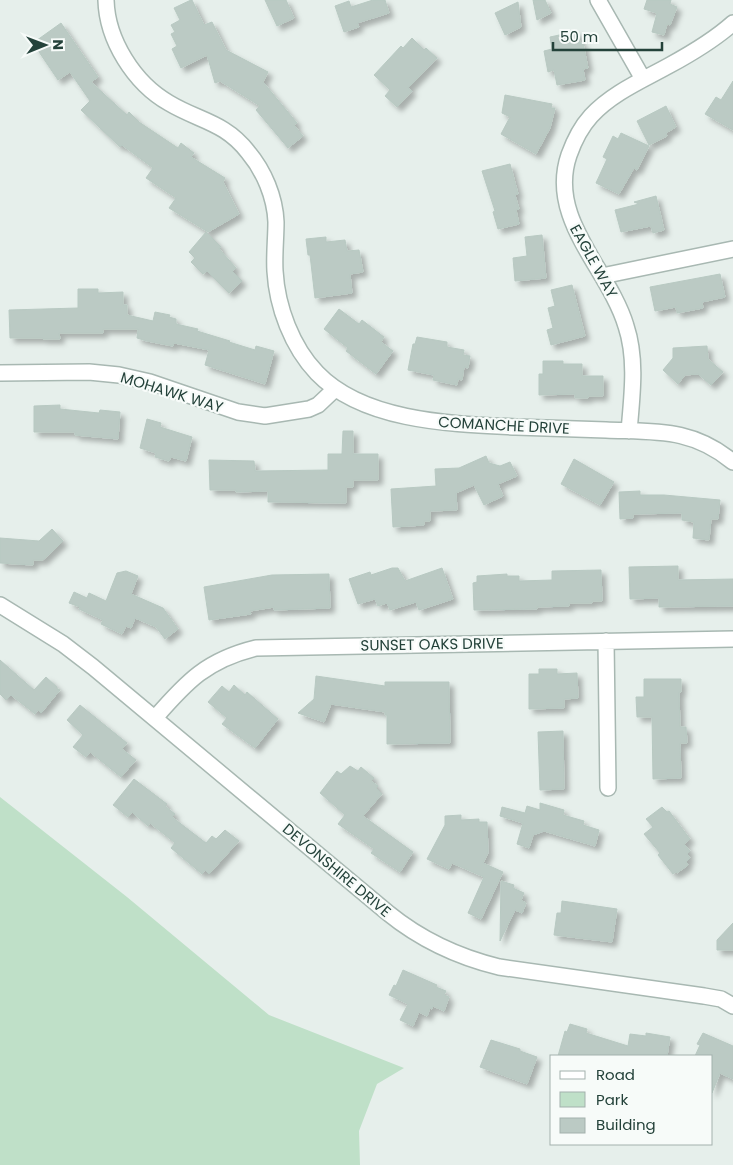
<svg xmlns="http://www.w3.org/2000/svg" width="733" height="1165" font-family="Poppins,sans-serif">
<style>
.green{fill:#bfe0c8}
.building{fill:#bbcac4;stroke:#b8c9c2;filter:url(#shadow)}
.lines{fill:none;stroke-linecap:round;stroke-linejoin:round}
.minor-casing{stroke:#a8b8b2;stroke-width:18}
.minor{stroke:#fff;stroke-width:15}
.labels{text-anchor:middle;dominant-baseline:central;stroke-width:4.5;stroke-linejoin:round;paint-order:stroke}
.street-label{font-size:15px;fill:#24423a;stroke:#f7fbf9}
</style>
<defs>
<filter id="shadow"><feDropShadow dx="4.5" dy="4.5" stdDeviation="2.5" flood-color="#0004"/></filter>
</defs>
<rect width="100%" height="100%" fill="#e6efeb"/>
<path class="green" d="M0,797L127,897L269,1015L404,1068L377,1084L359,1131L360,1165H0Z"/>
<path class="building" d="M191,0H192L204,25L212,22L226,50L268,72L263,82L297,123L294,125L303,136L288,148L256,110L260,106L220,81L215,83L207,55L181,68L172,49L177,46L171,34L175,32L171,25L180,20L174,8Z
M265,0H286L294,18L277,26Z
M373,0H385L389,13L357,23L359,27L344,32L335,6L349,1L351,7Z
M533,0H545L551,13L537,20Z
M647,0H671L670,4L677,7L670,25L667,24L664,35L652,32L657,13L644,9Z
M518,2L521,27L505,35L495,13Z
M61,23L98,77L91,82L127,115L129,112L139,122L178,148L181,143L194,153L191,157L225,178L223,182L239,214L208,232L169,208L176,198L146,178L153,168L122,145L120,147L81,110L90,101L70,72L58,80L33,43Z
M578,31L580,43H583L588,68L583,69L585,80L557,85L554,70L548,72L544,51L552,49L550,37Z
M412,38L424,50L426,48L437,58L408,88L412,91L397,107L385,96L390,90L374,75L401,46L403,48Z
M733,81V130L705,114L716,97L721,100Z
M505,95L552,104L551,108H555L550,128L536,154L501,134L510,117L502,113Z
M666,106L676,127L666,133L667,136L649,145L637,121Z
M621,133L649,146L637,170L634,168L619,194L596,183L607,159L603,157L613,136L618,139Z
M510,164L518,194L515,195L519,209L516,210L519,224L498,229L493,212L495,211L482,171Z
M656,196L664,230L653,233L651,226L621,232L615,210L639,204L634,202Z
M206,232L221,247L219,248L222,252L236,268L232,271L242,281L229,293L207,271L203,274L191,262L195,258L189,252Z
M542,235L546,278L515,281L513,258L527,256L525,237Z
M326,237V242L345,240L347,251L359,250L363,272L350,274L352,293L315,298L310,255H308L306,239Z
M720,274L725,297L702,302L703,308L677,313L676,307L655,311L650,287Z
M572,285L585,336L551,345L547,330L553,328L548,308L555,306L551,290Z
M78,289H98V293L123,292V305H127V315L153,321L155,312L170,315L169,317L176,319V324L198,329L197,331L230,341L229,342L255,350L256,346L274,351L265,384L205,365L209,350L174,343L173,346L147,341L137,338L138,329H103V333H59L60,339H43V338H10L9,310L78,308Z
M339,309L359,324L362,320L384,337L381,342L393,351L376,374L346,351L348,348L324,329Z
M417,337L447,342V347L464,350L463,355L470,356L468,368L464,367L462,380L458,379L457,385L433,380L434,375L408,370L413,344H415Z
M707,346L708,359L723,372L711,385L698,374L685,375L678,384L663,370L673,358V348Z
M543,361H563V364H582V376H603V396H588V398H575V394L539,395V374H543Z
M60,405V409L99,413L100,410L120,412L118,439L75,435V432H34V406Z
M147,419L161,423L160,427L192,437L186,461L171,457L169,461L155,457L156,453L140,448Z
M343,431H353V454H378V480H353V487H346V503L268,502V491L236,492V490H210L209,460L254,461L255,471L328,470V454H342Z
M486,456L489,463L500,466L510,462L517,476L498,484L503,496L484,505L474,485L456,493L457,510L430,511V521H424V525L393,527L391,489L436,486L435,469L459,468Z
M574,459L614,482L600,505L561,484Z
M640,491V495H664L720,500L718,519H711L709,540L693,538L694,522L682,520V513L633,514V518L620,519L619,492Z
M52,529L63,541L43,560H33V565L0,563V538L39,541Z
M678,566V580L733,579V606L659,607V598L630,599L629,567Z
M392,568H398L405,581L442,568L453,599L419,610L416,602L390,610L387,603L378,606L375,599L358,604L349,579L370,572L371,575Z
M601,570L602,601H592V603H569V606L537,607V609L474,610L473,583L477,582V576L507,574V576H519V581L552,580V571Z
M126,571L138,576L131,594L163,608L178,629L165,639L156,627L135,618L131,628L126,626L122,634L101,624L103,620L79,609L80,607L69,603L74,592L87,598L89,593L106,601L117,573Z
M329,574L330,608L274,610V607L250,611L251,614L209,620L204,587L272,575Z
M0,660L34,690L46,677L57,687L56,688L60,690L41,713L38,710L35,714L11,695L6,700L0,694Z
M539,669H557V674L577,673L578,698L564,699V708L529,709V674H539Z
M316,676L385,686V682H449L450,743L387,744V715H385V712L331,704L324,722L298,713L314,699Z
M644,679H681V692H679L680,727H686L687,743H680L681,778L653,779L652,717H637L636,697H644Z
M234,685L245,695L247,692L278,719L255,748L222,724L227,718L208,702L222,686L229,692Z
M80,705L127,743L122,749L136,760L121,777L90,752L86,757L73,747L83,735L67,720Z
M563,731L564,789L540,790L538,732Z
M350,766L358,771L361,767L374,778L371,781L378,786L376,788L382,794L363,816L413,852L400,872L371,853L374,849L338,824L345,815L320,793L337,771L341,774Z
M134,779L167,804L165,806L175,814L172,817L206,843L212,836L216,839L225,830L239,841L209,874L205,870L202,874L171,848L175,843L150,823L148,826L132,812L128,817L113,805Z
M540,803L564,810L563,815L584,821L583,825L599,830L595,846L544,831L533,835L529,848L517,844L523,823L500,816L502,807L525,813L527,806L540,810Z
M662,807L667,812L669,811L690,839L684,844L690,851L687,854L690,858L686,862L688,865L677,873L676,872L673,874L658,855L660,853L644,834L653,827L646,819Z
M461,815V820L479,819V822H487L488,853L483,863L503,872L481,919L468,913L484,877L452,863L449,869L427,859L445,825V816Z
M501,881L514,885L513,888L524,893L521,900L526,903L522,913L515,910L500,941Z
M562,901L617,909L612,942L554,935L557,913H561Z
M733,923V950H717V940Z
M403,970L437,985L436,987L446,991L444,995L449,997L444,1011L433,1006L432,1009L430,1008L427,1016L419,1012L413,1026L400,1020L408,1004L389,995L394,985L396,986Z
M570,1024L587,1029L586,1033L628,1046L630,1034L646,1036V1033L670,1037L667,1056H558L565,1031L567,1032Z
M703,1033L733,1046V1079L720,1073L712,1093V1056H695L700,1045L697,1044Z
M491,1040L520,1049V1051L537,1057L527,1084L480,1067Z"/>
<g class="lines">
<defs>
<path id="minor" d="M106,0C107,40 134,83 169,103C199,121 225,122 248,152C264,171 275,197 276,222C276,238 274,255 275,271C277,307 292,347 317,373C364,422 453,424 516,427C546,428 576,429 606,430C656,432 692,428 733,462
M598,0L643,79
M602,276L733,249
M0,373L89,372L119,375L150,382L238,412L265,416L309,409L318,405L335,389
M629,431C632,396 637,359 626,326C609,269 547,219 569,155C574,141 581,127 591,116C612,93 643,80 670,65C692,53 714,40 733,23
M0,605L63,644L93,667L388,913C420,939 458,957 499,967L704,996L721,999L733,1006
M606,641L608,788
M155,718C187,681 207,660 256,648L733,639"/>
</defs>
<use href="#minor" class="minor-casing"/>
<use href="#minor" class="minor"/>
</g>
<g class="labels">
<g class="street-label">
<text transform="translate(594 261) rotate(61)">EAGLE WAY</text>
<text transform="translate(172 392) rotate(17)">MOHAWK WAY</text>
<text transform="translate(504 425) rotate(3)">COMANCHE DRIVE</text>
<text transform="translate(432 644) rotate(-1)">SUNSET OAKS DRIVE</text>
<text transform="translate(337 870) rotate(40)">DEVONSHIRE DRIVE</text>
</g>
</g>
<rect x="550" y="1055" width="162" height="90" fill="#f7fbf9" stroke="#a3b1ad"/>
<rect x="560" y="1071" width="25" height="8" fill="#ffffff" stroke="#a3b1ad"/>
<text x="596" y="1080" font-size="15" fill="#24423a">Road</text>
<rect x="560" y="1092" width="25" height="15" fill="#bfe0c8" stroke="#a3b1ad"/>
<text x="596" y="1105" font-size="15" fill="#24423a">Park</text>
<rect x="560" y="1118" width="25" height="15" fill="#bbcac4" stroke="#a3b1ad"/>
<text x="596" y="1130" font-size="15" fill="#24423a">Building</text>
<g transform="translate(45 45) rotate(89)" stroke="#f7fbf9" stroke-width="4" paint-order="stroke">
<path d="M0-4L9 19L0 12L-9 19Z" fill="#24423a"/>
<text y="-8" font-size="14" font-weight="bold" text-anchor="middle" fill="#24423a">N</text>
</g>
<path d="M553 42v8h109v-8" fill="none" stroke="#24423a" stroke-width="2.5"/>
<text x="560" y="42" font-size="15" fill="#24423a" stroke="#f7fbf9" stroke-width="4" paint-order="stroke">50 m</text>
</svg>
